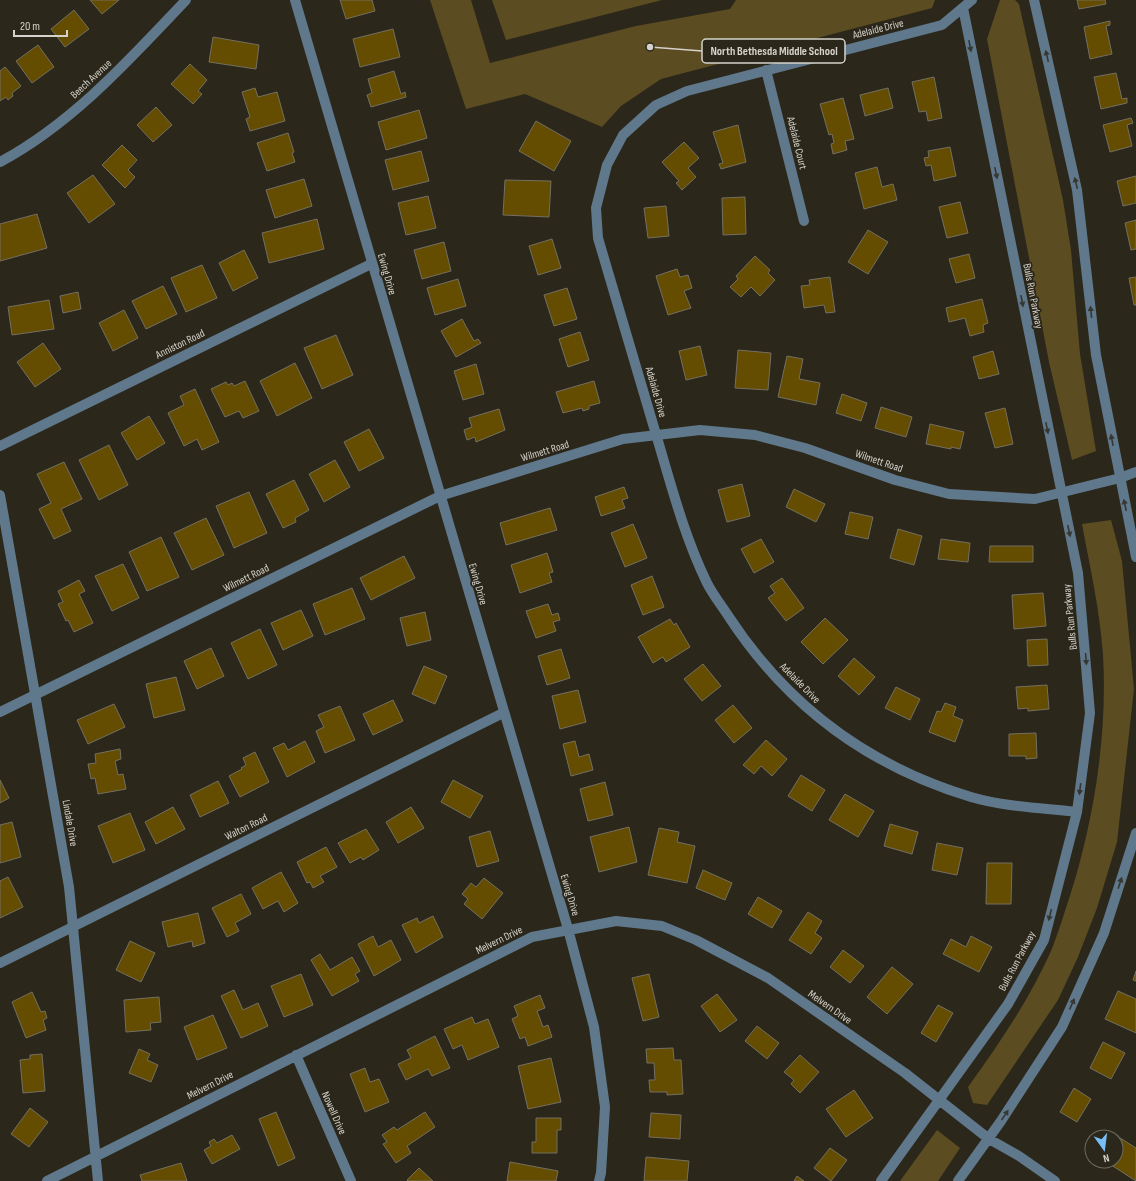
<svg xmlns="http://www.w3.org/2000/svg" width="1136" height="1181" font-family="'Sofia Sans Condensed',sans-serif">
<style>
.green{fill:#5b4c22}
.building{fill:#644d00;stroke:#746f61}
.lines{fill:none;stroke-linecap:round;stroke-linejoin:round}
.minor{stroke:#60788b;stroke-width:10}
.oneway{fill:#363731}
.labels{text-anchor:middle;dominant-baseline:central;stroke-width:3.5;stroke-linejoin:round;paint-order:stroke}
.street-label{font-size:11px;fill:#d5d2cb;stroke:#2b271b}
.leader{fill:none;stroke:#d5d2cb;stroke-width:1.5}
.callout-dot{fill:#d5d2cb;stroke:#2b271b;stroke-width:1.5}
.callout{fill:#2b271b;stroke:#d5d2cb;stroke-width:1.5}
.callout-label{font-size:12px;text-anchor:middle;font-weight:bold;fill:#d5d2cb}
</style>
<rect width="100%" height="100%" fill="#2b271b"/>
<path class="green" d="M430,0H471L490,63L636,26L730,9L736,0H935L932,8L661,79L621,106L602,127L525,94L466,109Z
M492,0H662L506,40Z
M1000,0H1015L1019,4L1063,200L1071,250L1080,354L1096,451L1072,460L1049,362L987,39Z
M1111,520L1122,561L1134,689L1117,842L1097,908L1078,957L1058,1000L987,1105L973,1103L968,1087C999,1044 1029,1000 1051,951C1056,939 1060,926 1064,914C1092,833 1108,740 1103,655C1100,611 1090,567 1082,524Z
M937,1130L960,1148L938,1181H900Z"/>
<path class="building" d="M90,0H119L102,14Z
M340,0H372L375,11L346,19Z
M1077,0H1105L1106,4L1079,9Z
M74,10L89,29L65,47L51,29Z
M1110,21V25L1106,26L1112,54L1090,59L1084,27Z
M393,29L400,57L360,67L353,39Z
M213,37L259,45L256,69L209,62Z
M38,45L54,67L32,83L16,61Z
M190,64L207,80L198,91L202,94L193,104L171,84Z
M5,67L21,86L12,93L13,96L8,100L6,97L0,101V71Z
M394,71L401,94L405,92L406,97L371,107L367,95L372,93L368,79Z
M1116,73L1122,99L1127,98V103L1101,109L1094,77Z
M934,77L942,118L928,121L926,111L919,112L912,82Z
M255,88L258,97L277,92L285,121L250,131L246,119L250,117L242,92Z
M888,88L893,108L865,116L860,95Z
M843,98L854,139L845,141L847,150L833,154L831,144L834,143L832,134L829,135L820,104Z
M156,107L172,125L153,142L137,125Z
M419,110L427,138L386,150L378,122Z
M1131,118L1133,123L1127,125L1132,146L1110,152L1103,125Z
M536,121L571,141L554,171L519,151Z
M738,125L746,162L721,169L719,164L723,163L713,132Z
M288,133L294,152L292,153L295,162L267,171L257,143Z
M684,142L699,158L688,168L696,177L682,190L676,183L679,181L662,162Z
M122,145L137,160L128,170L135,177L125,188L102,165Z
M950,147L956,176L934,181L931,165L926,166L924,158L929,157L928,151Z
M421,151L429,181L393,190L385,160Z
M877,167L882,187L893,184L897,200L864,209L855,173Z
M93,175L115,204L89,223L67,193Z
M1136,176V203L1123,206L1117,181Z
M304,179L312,206L275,218L266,190Z
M505,180L551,181L549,217L503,215Z
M428,196L436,228L406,235L398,203Z
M745,197L746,234L723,235L722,198Z
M960,202L968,233L947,238L939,207Z
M666,206L669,236L648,238L644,208Z
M37,214L47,248L0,261V224Z
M317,219L324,249L269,263L262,233Z
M1136,220V249L1131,250L1125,223Z
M868,230L888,242L868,274L848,262Z
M552,239L561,268L538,275L529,246Z
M444,242L451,271L422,279L414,250Z
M244,250L258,278L233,291L219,263Z
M969,254L975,278L956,283L949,259Z
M755,256L770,270L768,273L775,280L760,296L751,287L741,297L730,287L738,279L736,276Z
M202,265L217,298L186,312L171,278Z
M677,269L680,277L688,275L692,288L684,291L691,308L668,315L656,276Z
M830,277L835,312L826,313L824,305L804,308L801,286L810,285L809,280Z
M1136,277V305H1134L1129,278Z
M458,279L466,306L435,315L427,288Z
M163,286L177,314L146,329L132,301Z
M567,288L577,319L554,326L544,295Z
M78,292L81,309L63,313L60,296Z
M982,299L988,323L983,325L984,332L970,336L965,318L949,322L946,308Z
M49,300L54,329L12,335L8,307Z
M124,310L138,338L113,351L99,323Z
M462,319L474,341L478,339L481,343L456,357L441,331Z
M580,332L589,360L568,367L559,339Z
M336,335L353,375L322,389L304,348Z
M43,343L61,369L35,387L17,362Z
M700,346L707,375L686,380L679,351Z
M738,350L771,353L768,390L735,388Z
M993,351L999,374L979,379L973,357Z
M787,356L803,359L799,379L820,383L816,405L778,397Z
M295,363L312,398L277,416L260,381Z
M476,364L484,394L463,400L454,371Z
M245,381L259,411L243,418L239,411L225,417L211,389L226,382L228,385L232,383L234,386Z
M594,381L600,403L589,406V409L583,411L582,408L563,413L556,392Z
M195,389L219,442L202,450L197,439L184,446L168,413L184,405L180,396Z
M842,394L867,403L861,421L836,413Z
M881,407L912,417L906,437L875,428Z
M1005,408L1013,444L995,448L985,413Z
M499,409L505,430L476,442L475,437L467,440L464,430L472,427L469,418Z
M149,416L165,443L137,460L121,433Z
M930,424L964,432L960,449L951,447V449L926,444Z
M369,429L384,458L359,471L344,442Z
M109,445L128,485L99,500L79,460Z
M335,460L350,487L324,502L309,474Z
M64,462L82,499L61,509L71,531L54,539L39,509L51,503L37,474Z
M294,480L309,510L295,518L296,522L283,528L266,494Z
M742,484L750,516L727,522L718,490Z
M624,487L628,498L622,500L625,508L601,516L595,497Z
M794,489L825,504L816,522L786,507Z
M249,492L267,533L234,548L216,506Z
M550,508L557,530L506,545L500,523Z
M850,512L873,517L868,539L845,534Z
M206,518L224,555L192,570L174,533Z
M633,524L647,558L625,567L611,533Z
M898,529L922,536L914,565L890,558Z
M161,537L179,577L147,591L129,552Z
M761,539L774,562L754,573L741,549Z
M941,539L970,543L968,562L938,559Z
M990,546H1033V562H989Z
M547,553L553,572L549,573L552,582L520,593L511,565Z
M404,556L415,578L371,600L360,578Z
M123,564L139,598L112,611L95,576Z
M652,576L664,607L643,615L631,585Z
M782,578L804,608L786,621L768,598L775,593L770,586Z
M79,580L85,591L79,594L93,623L74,632L68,620L66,621L58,604L63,602L58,591Z
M352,588L365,619L325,635L313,604Z
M1043,593L1046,626L1014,629L1012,595Z
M548,604L552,615L558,613L560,620L553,622L556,631L536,638L526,611Z
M301,610L313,636L283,650L271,623Z
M425,612L431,640L407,646L400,618Z
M825,618L848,640L823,664L801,642Z
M670,619L674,625L676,623L690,647L666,662L663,657L653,663L638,637Z
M260,629L277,665L248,679L231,643Z
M1047,639L1048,665L1028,666L1027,640Z
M211,648L224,676L197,689L184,661Z
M561,649L570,678L547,685L538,656Z
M854,658L875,677L859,695L838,676Z
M703,664L721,686L702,701L684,679Z
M424,666L447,676L435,704L412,694Z
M176,677L185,710L154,718L146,684Z
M1047,685L1049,709L1028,711V708L1018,709L1016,687Z
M896,687L920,699L910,720L885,708Z
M578,690L586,722L560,729L552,696Z
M393,700L403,721L373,735L363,714Z
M945,703L956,707L953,716L963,720L955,742L929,732L937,711L941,712Z
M114,704L125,727L88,744L77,720Z
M733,705L752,728L734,743L715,720Z
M340,706L355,740L325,753L316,731L324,727L318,715Z
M1036,733L1037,758L1026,759V756H1009V734Z
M766,740L787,759L772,776L761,766L754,774L743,765Z
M305,741L315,762L287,777L273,748L284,743L288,750Z
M575,741L579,757L589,754L593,770L571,776L563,744Z
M120,749L121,759L115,761L118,775L123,774L126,789L98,794L95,778L91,779L88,764L96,763L95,754Z
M255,752L269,782L240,797L229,776L242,769L241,768L246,765L243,758Z
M801,775L825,790L812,811L788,796Z
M0,780L9,798L0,803Z
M453,780L483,796L470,818L441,802Z
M218,781L229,803L200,817L190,795Z
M605,782L613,815L588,821L580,789Z
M845,794L874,811L858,837L829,820Z
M173,807L185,829L156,844L145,822Z
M411,807L424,828L398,843L386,822Z
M130,813L145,850L113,863L98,826Z
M12,822L21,857L0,863V825Z
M890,824L918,832L912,854L884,846Z
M629,827L637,862L599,872L590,837Z
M659,828L679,832L677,842L695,846L687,883L648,875Z
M366,829L379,850L363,860L361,857L350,863L338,843Z
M490,831L499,861L477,867L469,837Z
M937,843L963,848L957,875L932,870Z
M326,847L337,867L320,876L324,882L313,888L310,882L307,883L297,862Z
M987,863H1012L1011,904H986Z
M703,870L732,883L725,900L696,888Z
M281,872L298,903L284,912L278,901L263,909L252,888Z
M8,877L23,907L0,918V881Z
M484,878L503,893L482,919L464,904L468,899L462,894L471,883L476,887Z
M241,894L251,914L235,923L239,931L227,937L212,908Z
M758,897L782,911L772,928L748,914Z
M808,912L822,921L815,933L822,938L811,954L789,940Z
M198,913L205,943L193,947L192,941L168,947L162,922Z
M433,916L443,937L416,953L402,925L417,918L419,923Z
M373,936L378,947L391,940L401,960L374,976L358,944Z
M971,936L992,947L979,972L943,954L951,939L966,947Z
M130,941L155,953L141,982L116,970Z
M843,950L864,966L850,983L830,967Z
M320,954L330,970L352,957L360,971L355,974L359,981L332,996L311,960Z
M892,967L913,984L887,1014L867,997Z
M1136,971V981L1133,980Z
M301,974L313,1005L284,1017L271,986Z
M649,974L659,1017L643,1021L632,978Z
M234,990L243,1010L258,1003L268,1026L241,1038L221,996Z
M1118,991L1136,999V1033L1105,1019Z
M32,992L41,1012L45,1011L47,1018L43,1020L46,1030L26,1038L12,1002Z
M717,994L737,1020L720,1032L701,1006Z
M540,995L545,1008L537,1011L543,1027L548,1025L552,1037L528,1046L525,1037L520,1039L512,1019L518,1016L514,1006Z
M159,997L161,1022L150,1023L151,1030L126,1032L124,1000Z
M938,1005L953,1013L936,1042L921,1033Z
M213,1015L227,1048L197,1060L184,1027Z
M472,1017L475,1024L488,1019L499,1047L468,1060L462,1045L453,1049L444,1029Z
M757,1026L779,1043L767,1059L745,1041Z
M435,1036L450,1068L432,1076L428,1069L406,1080L398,1064L411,1058L407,1050Z
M1103,1042L1125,1053L1111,1079L1090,1068Z
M673,1048L674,1060H681L683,1094L667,1095V1092H650L649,1080H655L654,1063H647L646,1049Z
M139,1049L150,1054L147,1060L158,1065L151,1082L129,1073Z
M42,1054L45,1091L23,1093L20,1060L30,1059V1055Z
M800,1055L819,1072L800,1093L791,1084L794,1080L784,1072Z
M551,1058L561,1102L528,1109L518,1066Z
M365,1068L370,1082L379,1079L389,1102L365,1112L350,1074Z
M1074,1088L1091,1099L1077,1122L1060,1112Z
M854,1090L873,1118L846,1137L826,1109Z
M30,1108L48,1122L29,1147L11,1134Z
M276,1112L295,1158L278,1166L259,1119Z
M425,1112L435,1127L407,1146L411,1153L396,1163L383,1144L387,1142L382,1135L394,1127L397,1130Z
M651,1113L681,1115L680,1139L649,1137Z
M536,1118H561V1130H557V1153H532V1142H536Z
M232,1135L240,1149L212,1164L204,1150L211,1146L209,1142L214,1139L217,1143Z
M1117,1136L1136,1148V1181L1105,1161H1116Z
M830,1148L847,1160L831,1181L814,1168Z
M646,1157L689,1161L687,1181H644Z
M510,1162L558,1171L556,1181H507Z
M181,1163L187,1181H142L140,1175Z
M419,1168L433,1181H408L407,1180Z
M797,1176L804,1181H794Z"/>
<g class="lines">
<path class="minor" d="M295,0L568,929L594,1027L605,1107L601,1173L599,1181
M972,0L942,25L687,91L656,105L623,135L607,165L596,208L598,238C617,303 636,367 655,431C671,484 683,533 707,583C713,595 722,606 729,617C788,707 868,766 971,797C1005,807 1042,808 1077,812
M1034,0L1077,190L1096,355L1136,557
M766,70L804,221
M0,162C73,123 130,59 186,0
M0,446L371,264
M0,495L69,887L98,1181
M0,712L440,496L623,439L700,430L755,435L805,448L895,480L949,494L1035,499L1120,478L1136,472
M0,963L503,713
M296,1055L351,1181
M47,1181L532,937L616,921L662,926L696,940L768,978L905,1073L989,1139L1019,1156L1055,1181
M881,1181L1008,1004L1044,940L1077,812L1090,713L1078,573L963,8
M958,1181L1001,1121L1062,1027L1104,933L1136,833"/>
</g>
<defs><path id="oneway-solid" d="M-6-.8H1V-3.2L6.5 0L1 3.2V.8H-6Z"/></defs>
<g class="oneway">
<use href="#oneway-solid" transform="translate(970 46) rotate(79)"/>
<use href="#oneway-solid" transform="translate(1047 56) rotate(-103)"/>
<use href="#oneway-solid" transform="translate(996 173) rotate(79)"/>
<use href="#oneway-solid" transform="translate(1076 183) rotate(-103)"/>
<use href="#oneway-solid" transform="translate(1022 301) rotate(79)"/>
<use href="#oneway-solid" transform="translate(1091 312) rotate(-96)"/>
<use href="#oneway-solid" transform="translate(1047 428) rotate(79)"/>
<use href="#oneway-solid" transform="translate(1112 440) rotate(-101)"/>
<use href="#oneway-solid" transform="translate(1125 505) rotate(-102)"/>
<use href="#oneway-solid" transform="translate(1069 531) rotate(78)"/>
<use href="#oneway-solid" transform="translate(1086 659) rotate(86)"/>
<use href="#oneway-solid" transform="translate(1080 789) rotate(97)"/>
<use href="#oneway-solid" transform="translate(1120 883) rotate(-72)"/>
<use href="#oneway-solid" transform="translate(1050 915) rotate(104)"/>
<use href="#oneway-solid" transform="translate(1072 1004) rotate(-66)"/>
<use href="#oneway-solid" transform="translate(1005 1115) rotate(-56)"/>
</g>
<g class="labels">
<g class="street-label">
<text transform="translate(878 29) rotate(-14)">Adelaide Drive</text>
<text transform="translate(91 79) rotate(-43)">Beech Avenue</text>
<text transform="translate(797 143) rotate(76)">Adelaide Court</text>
<text transform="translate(387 274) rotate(74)">Ewing Drive</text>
<text transform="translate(1033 296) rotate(79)">Bulls Run Parkway</text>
<text transform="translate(180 344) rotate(-26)">Anniston Road</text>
<text transform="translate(656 392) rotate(74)">Adelaide Drive</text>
<text transform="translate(545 451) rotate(-17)">Wilmett Road</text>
<text transform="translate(879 461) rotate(19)">Wilmett Road</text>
<text transform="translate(246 578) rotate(-26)">Wilmett Road</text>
<text transform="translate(478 584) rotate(74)">Ewing Drive</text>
<text transform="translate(1070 617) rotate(-96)">Bulls Run Parkway</text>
<text transform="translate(800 683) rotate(45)">Adelaide Drive</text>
<text transform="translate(70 823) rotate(80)">Lindale Drive</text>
<text transform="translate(246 827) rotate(-26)">Walton Road</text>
<text transform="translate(570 895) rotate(73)">Ewing Drive</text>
<text transform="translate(499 940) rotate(-26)">Melvern Drive</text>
<text transform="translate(1017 961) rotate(-62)">Bulls Run Parkway</text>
<text transform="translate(830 1007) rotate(35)">Melvern Drive</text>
<text transform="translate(210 1085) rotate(-27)">Melvern Drive</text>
<text transform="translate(334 1113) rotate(66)">Nowell Drive</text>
</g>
</g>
<path class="leader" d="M650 47L702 51"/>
<circle class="callout-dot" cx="650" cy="47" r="4"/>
<rect class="callout" x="702" y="39" width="143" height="24" rx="4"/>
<g class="callout-label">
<text x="774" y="55">North Bethesda Middle School</text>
</g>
<g transform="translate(1104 1149) rotate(166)"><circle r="19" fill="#2b271b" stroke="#6f6b61"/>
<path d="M0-3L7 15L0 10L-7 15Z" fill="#76c0f7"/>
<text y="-6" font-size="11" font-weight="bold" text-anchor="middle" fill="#d5d2cb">N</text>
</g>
<path d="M14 30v6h53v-6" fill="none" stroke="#d5d2cb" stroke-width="2"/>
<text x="20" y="30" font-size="12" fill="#d5d2cb" stroke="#2b271b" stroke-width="3" paint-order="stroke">20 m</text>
</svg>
